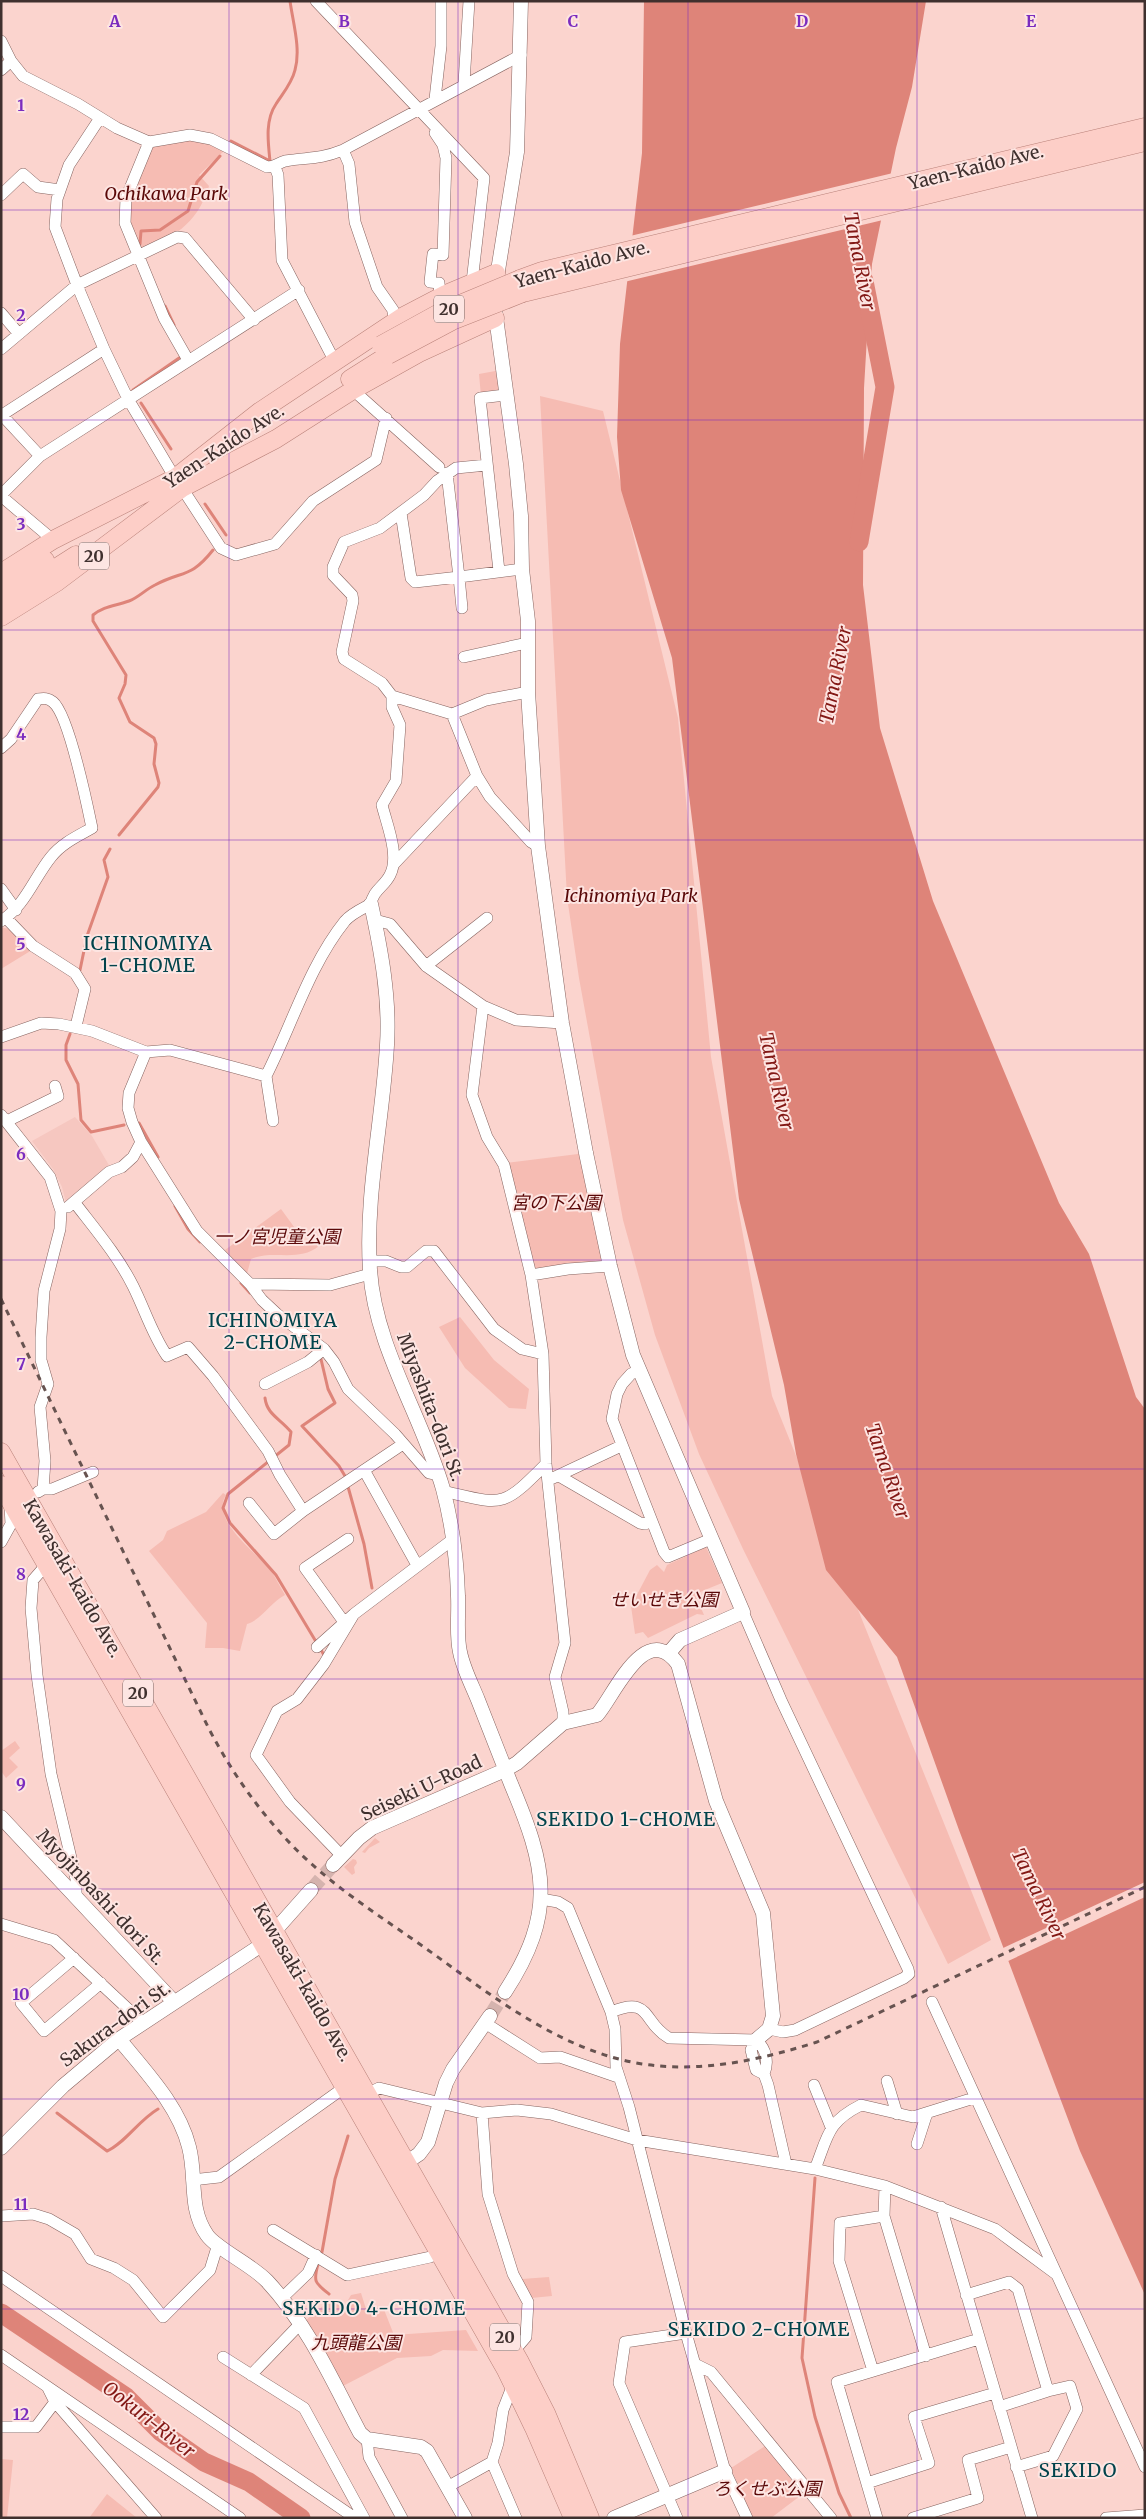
<svg xmlns="http://www.w3.org/2000/svg" width="1146" height="2519" font-family="Merriweather,'Noto Sans JP',serif">
<style>
.built{fill:#f6c7c0}
.green{fill:#f6bcb3}
.water{fill:#de8479}
.pier{fill:#fbd4ce}
.lines{fill:none;stroke-linecap:round;stroke-linejoin:round}
.stream{stroke:#de8479;stroke-width:3}
.river{stroke:#de8479;stroke-width:19}
.tertiary-tunnel{stroke:#d5b3ae;stroke-width:14;stroke-dasharray:14 7;stroke-linecap:butt}
.minor-casing{stroke:#866460;stroke-width:12}
.tertiary-casing{stroke:#866460;stroke-width:15}
.primary-casing{stroke:#b98179;stroke-width:19}
.minor{stroke:#fff;stroke-width:11}
.tertiary{stroke:#fff;stroke-width:14}
.primary{stroke:#fdcec7;stroke-width:18}
.rail{stroke:#675350;stroke-width:3;stroke-dasharray:6 6;stroke-linecap:butt}
.primary-bridge-casing{stroke:#b98179;stroke-width:19;stroke-linecap:butt}
.primary-bridge{stroke:#fdcec7;stroke-width:18}
.grid{fill:none;stroke:#7b2cbf;stroke-width:1;stroke-opacity:0.55}
.labels{text-anchor:middle;dominant-baseline:central;stroke-width:4;stroke-linejoin:round;paint-order:stroke}
.shield{fill:#fde5e2;stroke:#786664;stroke-width:1}
.shield-label{font-size:16px;font-weight:bold;fill:#3f302e}
.street-label{font-size:18px;fill:#3f302e;stroke:#fde5e2}
.park-label{font-size:18px;font-style:italic;fill:#5a0808;stroke:#fde5e2}
.water-label{font-size:19px;font-style:italic;fill:#831815;stroke:#fde5e2}
.neighbourhood-label{font-size:19px;letter-spacing:1px;fill:#02444c;stroke:#fde5e2}
.grid-label{font-size:16px;text-anchor:middle;font-weight:bold;fill:#7b2cbf;stroke:#fde5e2;stroke-width:4;stroke-linejoin:round;paint-order:stroke}
</style>
<rect width="100%" height="100%" fill="#fbd4ce"/>
<path class="built" d="M75,1117L92,1136L110,1167L66,1203L62,1187L53,1169L32,1141Z"/>
<path class="green" d="M190,135L228,147L199,175L209,186C196,227 173,236 137,254L125,223L126,198L149,142Z
M501,370L502,392L481,396L479,374Z
M540,396L603,411L678,718L711,1057L772,1396L991,1940L948,1964L743,1549L699,1454L655,1335L623,1220L579,978L567,897Z
M1,927L13,930L32,950L1,969Z
M586,1153L606,1261L531,1275L507,1163Z
M281,1209L305,1242L313,1239L319,1246C298,1263 273,1249 251,1259L246,1277L225,1250Z
M460,1317L494,1360L529,1389L526,1409L509,1408L465,1368L439,1327Z
M223,1493L226,1495C210,1520 256,1552 271,1571C276,1578 280,1587 285,1595C271,1602 261,1620 247,1624L240,1651L223,1648H205L207,1623L149,1551L163,1540L167,1531L206,1512Z
M706,1547L722,1583L695,1594L704,1615L697,1614L648,1638L643,1632L635,1634L631,1606L650,1570L657,1565L664,1572L667,1565Z
M15,1741L20,1748L9,1758L18,1767L6,1778L1,1771V1751Z
M375,1838L380,1842L369,1848L365,1853L362,1852Z
M353,1859L356,1860L357,1863L354,1867L355,1873L352,1875L344,1867Z
M549,2277L552,2296L531,2298L522,2279Z
M361,2293L366,2309L383,2307L394,2335L466,2330L478,2351L443,2350L431,2356L397,2358L343,2386L305,2321L331,2299L344,2307L351,2295Z
M765,2446L804,2493L771,2518H752L731,2468Z
M1,2459L13,2460L7,2518H1Z
M107,2494L137,2518H89Z"/>
<path class="water" d="M644,1H926L912,87L896,148L872,264L867,337L864,388L863,585L880,728L933,901L1059,1203L1089,1254L1136,1397L1145,1409V2295L1080,2151L959,1830L897,1657L826,1570L796,1454L784,1385L739,1199L672,658L621,490L617,437L620,344L642,153Z"/>
<path class="pier" d="M893,173L883,220L624,282L630,236Z
M1145,1882V1897L1006,1962L1001,1949Z"/>
<g class="lines">
<path class="stream" d="M231,141L270,161C268,142 265,120 276,104C283,93 292,83 295,70C301,49 293,23 290,1
M140,244L141,231L160,230L188,211L197,182L220,156
M165,306L174,325
M133,390L182,356
M141,403L171,449
M205,504L226,535
M119,835L158,787L159,783L154,764L156,744L154,738L130,722L119,698L125,684L126,675L93,621V615C104,606 115,606 129,601C138,598 146,589 155,585C183,570 190,579 213,550
M80,970L87,936L108,877L104,860L110,849
M70,1034L66,1045V1060L78,1084L81,1120L91,1132L124,1125
M139,1123L158,1157
M175,1206L188,1229L200,1242
M241,1283L250,1293
M320,1355L328,1389L335,1403L302,1426L339,1466L345,1476L364,1544L372,1588
M265,1398C267,1415 281,1419 291,1432L289,1445L228,1494L223,1508L230,1523L276,1575L324,1655
M57,2113L107,2151C124,2144 139,2120 158,2109
M815,2178L802,2358L815,2417L839,2493L851,2518
M322,2252L335,2179L348,2136
M318,2264C313,2282 315,2283 329,2294"/>
<path class="river" d="M859,542L885,387L864,281
M1,2313L126,2397L161,2432L204,2462L249,2482L301,2518"/>
<path class="tertiary-tunnel" d="M311,1890L333,1865
M490,2016L505,1992"/>
<defs>
<path id="minor" d="M316,1L484,178L472,282
M1,41L11,61L23,76L78,104L117,128L149,142L190,135L211,139L267,167C275,167 278,163 285,161C309,157 318,160 343,150L521,55
M1,70L11,61
M464,83L469,1
M435,99L441,46V1
M100,118L69,165L57,199L55,227L77,285L104,349L128,399L175,478
M435,133L443,145L446,158L443,255L433,254L430,282L439,283L440,296
M149,142L126,198L125,223L164,318L188,360
M343,150L349,164L355,222L377,287L393,310L394,321
M275,167L278,175L282,260L335,362
M1,195L23,174L38,187L60,190
M1,313L19,334
M1,349L77,285L177,237L185,238L254,320
M353,390L439,467
M1,414L40,456
M2,415L104,349
M447,473L459,577L522,569
M182,488L221,548L236,555L275,544L313,501L376,460L386,418
M1,495L40,456L299,290
M1,496L53,540
M401,513L411,578L415,582L459,577L462,608
M499,571L480,398L505,395
M464,657L527,643
M392,696L452,714L477,776L490,797L531,842L538,846
M452,714L486,700L528,692
M1,748L11,739L38,699C44,698 48,698 53,702C69,715 87,804 92,828C78,836 62,843 51,857C34,878 25,906 1,921
M394,864L477,776
M1,889L16,910
M6,918L33,946L75,973L85,989L76,1026
M375,920L390,924L426,966L483,1006L516,1020L562,1023
M426,966L487,918
M483,1006L472,1095L487,1137L504,1165L531,1275L543,1354L546,1464L565,1643L555,1677L563,1712V1723
M1,1037L41,1023L59,1024L92,1031L146,1052L170,1050L266,1076
M146,1052L129,1093L128,1108L132,1122L141,1142L197,1231L250,1284L262,1300L277,1314L324,1349L334,1362L348,1389L395,1434L429,1473L438,1475
M266,1076C292,1025 309,966 345,921C352,913 362,909 371,904C373,890 384,887 390,875C400,856 387,825 382,805L396,781L400,725L392,707V696L382,683L344,659L342,652L353,601L352,595L333,575V567L344,542L380,528L424,495L437,481L456,468L487,465
M266,1076L273,1121
M1,1115L50,1177L61,1211L60,1229L44,1291L41,1337V1360L48,1384L40,1407L45,1461L43,1489
M7,1121L58,1096L55,1086
M75,1203C95,1229 118,1256 133,1286C145,1310 152,1334 167,1356L188,1347L213,1376L268,1451L280,1475L303,1511L403,1444
M68,1207L109,1172L122,1167L133,1157L141,1142
M369,1261H386L401,1267H407L426,1251H434L494,1329L522,1349L543,1354
M531,1275L568,1269L610,1266
M250,1284L330,1285L370,1274
M639,1370L631,1374L622,1384L617,1394L612,1419L664,1552L668,1557L711,1539
M265,1384L308,1362L324,1349
M364,1470L417,1565
M559,1476L640,1523L645,1524L651,1521
M553,1478L621,1446
M443,1491C504,1505 501,1509 546,1464
M38,1492L43,1489H52L93,1472
M249,1503L274,1534L303,1511
M1,1542L11,1524L10,1506
M46,1565L33,1580L31,1608L37,1675L51,1774L76,1879V1896
M743,1612L781,1700L908,1969L909,1974L904,1978L795,2030L783,2032L769,2029
M344,1622L305,1568L348,1539
M317,1647L354,1614L452,1540
M341,1855L290,1802L256,1755L277,1711L297,1699L324,1664L354,1614
M541,1899L558,1902L568,1908L611,2012L615,2029L616,2067L629,2107L686,2333L725,2471L747,2518
M1,1924L54,1940L143,2023
M74,1958L21,2003L44,2031L101,1983
M932,2002L1145,2467
M611,2012C652,1995 642,2023 669,2038L756,2040C766,2048 769,2062 764,2074
M485,2023L540,2058L560,2057L618,2077
M756,2040L751,2050L756,2070L764,2074L768,2085L786,2164
M887,2081L897,2114
M814,2085L831,2127
M367,2094L379,2088L482,2113L517,2110L551,2114L637,2140L815,2169L885,2186L995,2229L1056,2274
M482,2113L488,2194L513,2274L528,2302L526,2337L514,2351V2356
M917,2144L927,2113
M815,2169C828,2136 827,2122 861,2105L913,2117L974,2098
M192,2180L219,2177L345,2087
M885,2186L884,2216L926,2356
M941,2207L1032,2518
M1,2216L33,2214L49,2219L75,2234L91,2259L114,2268L133,2280L163,2317L210,2270L218,2244
M273,2230L347,2275L430,2257L439,2253
M1,2276L355,2518
M966,2295L1009,2282L1018,2289L1048,2391L999,2407
M282,2298L308,2273L316,2255
M1,2355L240,2518
M223,2357L304,2408L364,2518
M695,2364L711,2372L831,2518
M873,2371L839,2261L840,2223L884,2216
M251,2375L301,2323
M48,2388L55,2402L156,2518
M1,2427H36L55,2402
M367,2439L369,2457L402,2518
M492,2462L516,2518
M1016,2467L1053,2456L1077,2409L1070,2386L1048,2391
M867,2483L929,2463L914,2417L995,2393
M449,2486L492,2462L498,2443L503,2410L514,2382
M677,2518L619,2383L625,2342L686,2333
M877,2518L837,2382L979,2339
M913,2518L978,2498L968,2460L1011,2447
M1106,2518L1145,2515"/>
<path id="tertiary" d="M496,283L517,152L521,1
M495,310L516,464L521,516L522,569L528,621V692L538,846L562,1023L586,1153L610,1266L633,1355L743,1612L680,1640L668,1654
M371,904C381,950 390,998 387,1045C383,1119 365,1195 370,1270C375,1347 422,1416 443,1489C452,1523 457,1562 458,1596C459,1614 456,1635 460,1652C463,1668 472,1685 478,1700C489,1728 500,1756 511,1784C546,1867 557,1912 505,1992
M1,1817L174,2002
M333,1865L359,1838L372,1828L505,1770L517,1763L563,1723L597,1715C614,1696 645,1619 678,1664L716,1801L763,1913L773,2016L769,2029L756,2040
M119,2039C145,2071 179,2106 189,2147C197,2177 188,2208 207,2235C217,2249 252,2265 267,2281C308,2325 332,2380 360,2433L367,2439L421,2447L427,2451L465,2518
M1,2148L63,2086L119,2039L263,1944L311,1890
M398,2168L419,2154L428,2142L446,2083L453,2069L490,2016
M614,2518L725,2471"/>
<path id="primary" d="M520,279L542,271L1145,127
M523,293L1145,142
M350,379L388,355
M1,573L53,540L175,478L259,412L402,317L446,294L496,273
M1,588L45,560
M1,603L76,555
M1,617L57,582L182,488L276,439L353,390L421,352L495,318
M1,1452L520,2362L546,2413L590,2518
M1,1485L506,2370L534,2428L573,2518"/>
</defs>
<use href="#minor" class="minor-casing"/>
<use href="#tertiary" class="tertiary-casing"/>
<use href="#primary" class="primary-casing"/>
<use href="#minor" class="minor"/>
<use href="#tertiary" class="tertiary"/>
<use href="#primary" class="primary"/>
<path class="rail" d="M1,1299L209,1729C230,1769 256,1807 287,1840C326,1882 374,1912 421,1945C489,1993 557,2050 642,2064C702,2073 760,2060 817,2042L1145,1887"/>
<defs>
<path id="primary-bridge" d="M381,345L441,312L520,279
M388,355L452,321L523,293"/>
</defs>
<use href="#primary-bridge" class="primary-bridge-casing"/>
<use href="#primary-bridge" class="primary-bridge"/>
</g>
<path class="grid" d="M229,1V2518M458,1V2518M688,1V2518M917,1V2518M1,210H1145M1,420H1145M1,630H1145M1,840H1145M1,1050H1145M1,1260H1145M1,1469H1145M1,1679H1145M1,1889H1145M1,2099H1145M1,2309H1145"/>
<g class="labels">
<g class="shield">
<rect x="434" y="295.5" width="30" height="27" rx="4"/>
<rect x="79" y="542.5" width="30" height="27" rx="4"/>
<rect x="123" y="1679.5" width="30" height="27" rx="4"/>
<rect x="490" y="2323.5" width="30" height="27" rx="4"/>
</g>
<g class="shield-label">
<text x="449" y="309">20</text>
<text x="94" y="556">20</text>
<text x="138" y="1693">20</text>
<text x="505" y="2337">20</text>
</g>
<g class="street-label">
<text transform="translate(976 167) rotate(-14)">Yaen-Kaido Ave.</text>
<text transform="translate(582 264) rotate(-15)">Yaen-Kaido Ave.</text>
<text transform="translate(224 446) rotate(-33)">Yaen-Kaido Ave.</text>
<text transform="translate(431 1407) rotate(69)">Miyashita-dori St.</text>
<text transform="translate(73 1578) rotate(60)">Kawasaki-kaido Ave.</text>
<text transform="translate(421 1788) rotate(-25)">Seiseki U-Road</text>
<text transform="translate(101 1897) rotate(47)">Myojinbashi-dori St.</text>
<text transform="translate(303 1982) rotate(60)">Kawasaki-kaido Ave.</text>
<text transform="translate(115 2024) rotate(-36)">Sakura-dori St.</text>
</g>
<g class="park-label">
<text x="166" y="193">Ochikawa Park</text>
<text x="631" y="895">Ichinomiya Park</text>
<text x="556" y="1202">宮の下公園</text>
<text x="277" y="1236">一ノ宮児童公園</text>
<text x="664" y="1599">せいせき公園</text>
<text x="356" y="2342">九頭龍公園</text>
<text x="767" y="2488">ろくせぶ公園</text>
</g>
<g class="water-label">
<text transform="translate(860 261) rotate(79)">Tama River</text>
<text transform="translate(835 675) rotate(-79)">Tama River</text>
<text transform="translate(777 1081) rotate(77)">Tama River</text>
<text transform="translate(888 1471) rotate(71)">Tama River</text>
<text transform="translate(1039 1894) rotate(64)">Tama River</text>
<text transform="translate(149 2419) rotate(38)">Ookuri-River</text>
</g>
<g class="neighbourhood-label">
<text x="148" y="943">ICHINOMIYA<tspan x="148" dy="22">1-CHOME</tspan></text>
<text x="273" y="1320">ICHINOMIYA<tspan x="273" dy="22">2-CHOME</tspan></text>
<text x="626" y="1819">SEKIDO 1-CHOME</text>
<text x="374" y="2308">SEKIDO 4-CHOME</text>
<text x="759" y="2329">SEKIDO 2-CHOME</text>
<text x="1078" y="2470">SEKIDO</text>
</g>
</g>
<g class="grid-label">
<text x="115" y="27">A</text>
<text x="344" y="27">B</text>
<text x="573" y="27">C</text>
<text x="802" y="27">D</text>
<text x="1031" y="27">E</text>
<text x="21" y="111">1</text>
<text x="21" y="321">2</text>
<text x="21" y="530">3</text>
<text x="21" y="740">4</text>
<text x="21" y="950">5</text>
<text x="21" y="1160">6</text>
<text x="21" y="1370">7</text>
<text x="21" y="1580">8</text>
<text x="21" y="1790">9</text>
<text x="21" y="2000">10</text>
<text x="21" y="2210">11</text>
<text x="21" y="2420">12</text>
</g>
<rect width="1146" height="2519" fill="none" stroke="#3f302e" stroke-width="5"/>
</svg>
